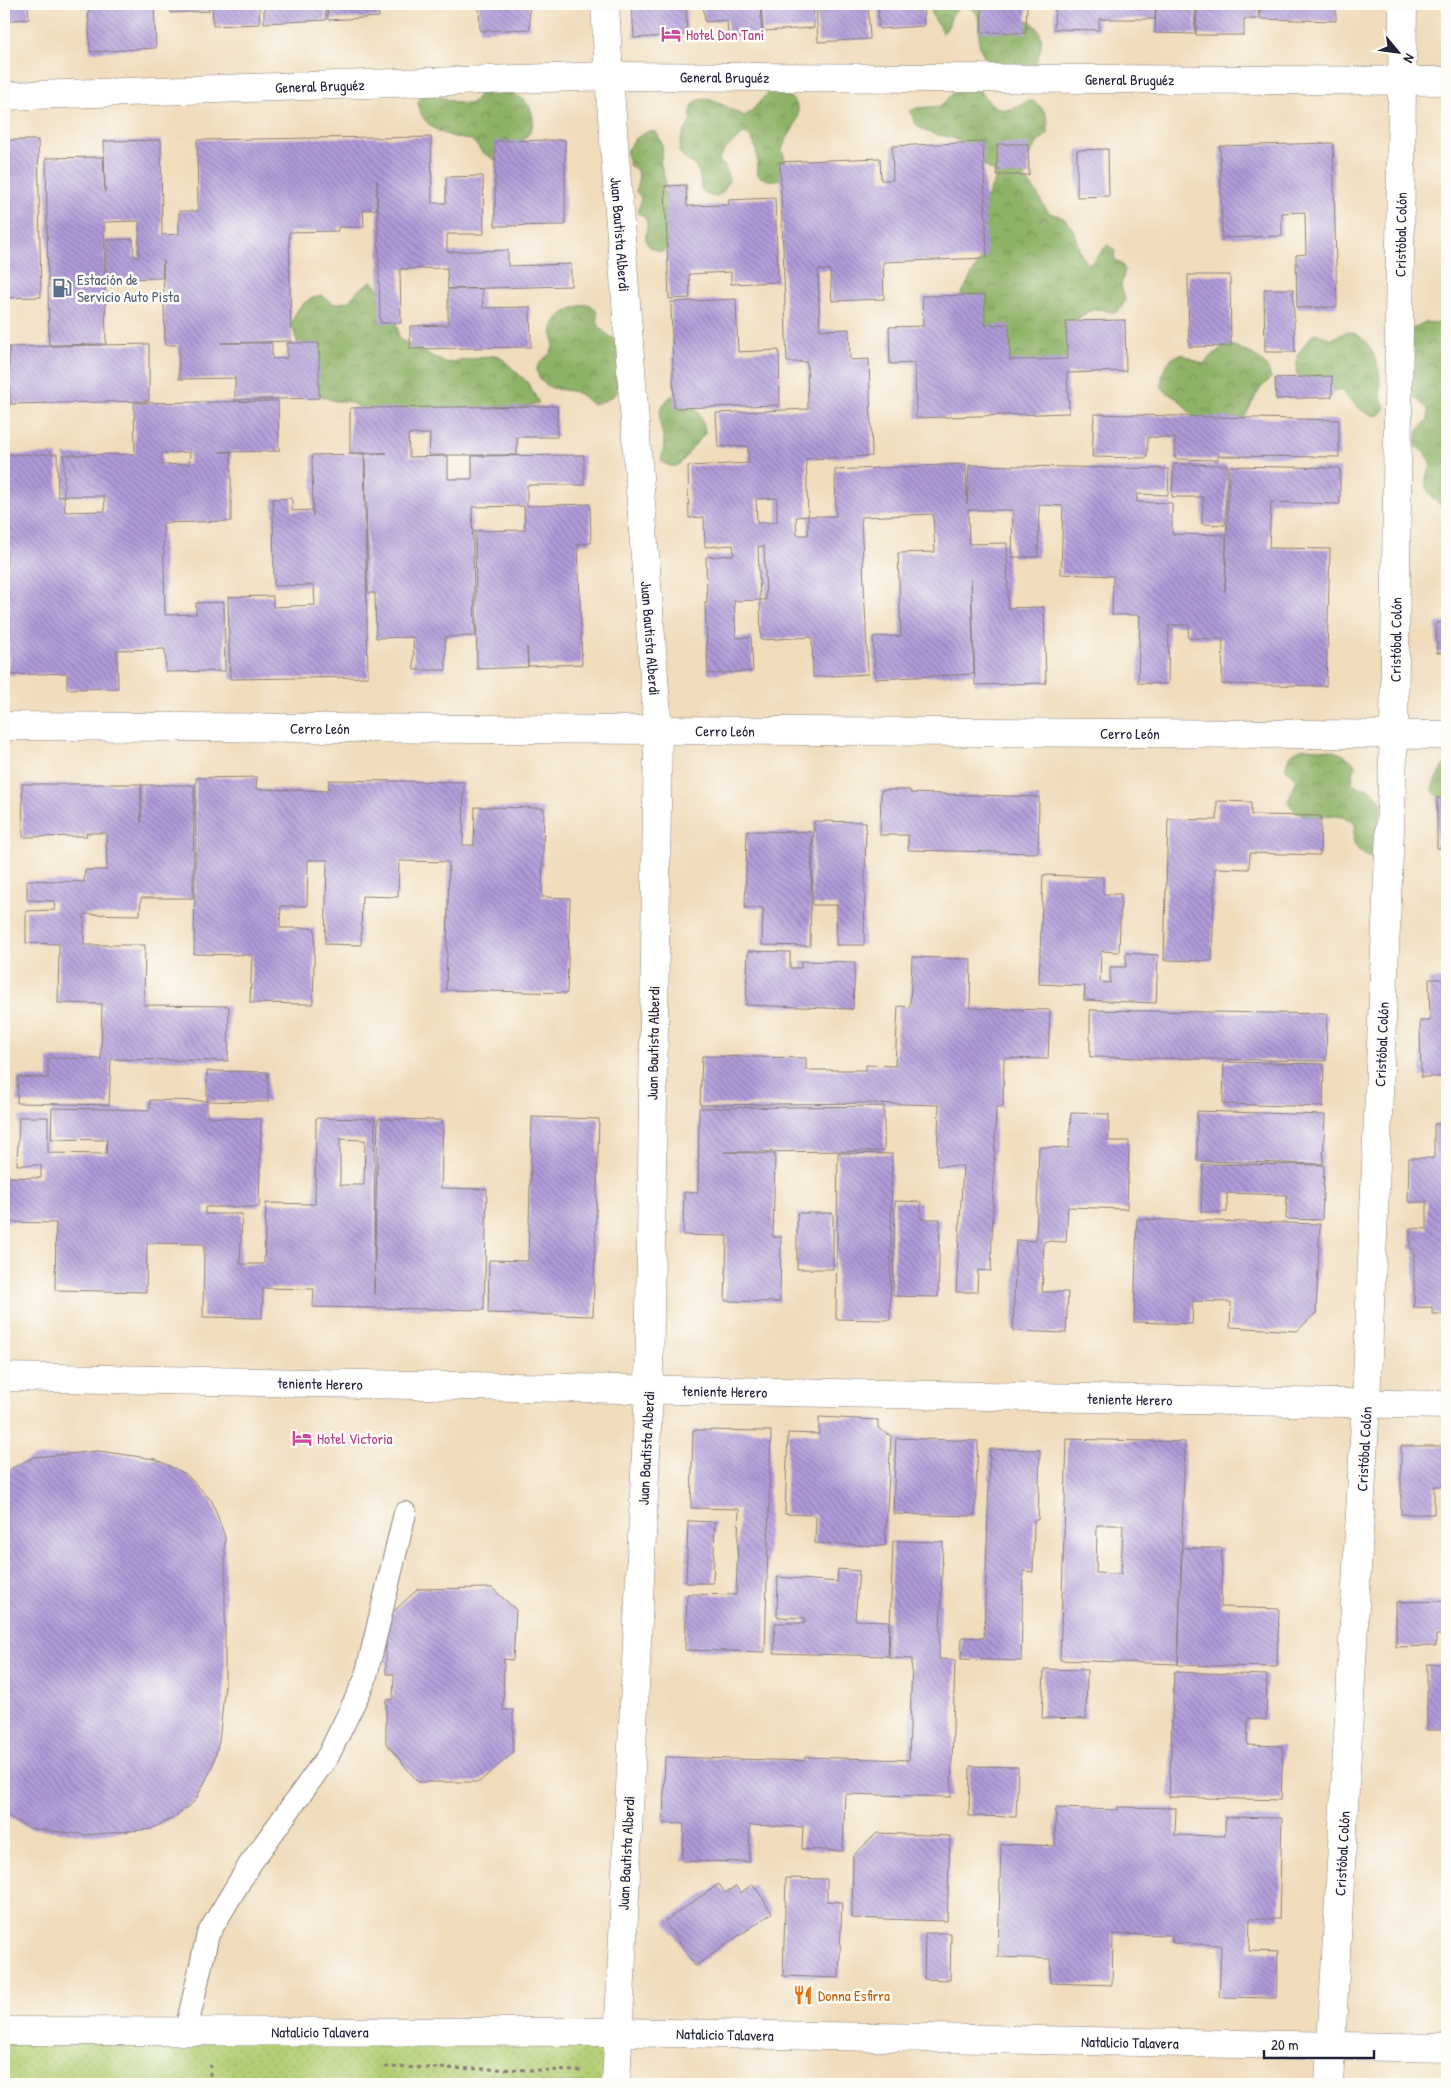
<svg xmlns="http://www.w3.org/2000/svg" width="1451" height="2088" font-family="'Patrick Hand',sans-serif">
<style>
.forest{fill:url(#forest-crowns);stroke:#586a50}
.park{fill:url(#park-dots);stroke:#6a7858}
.building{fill:url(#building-back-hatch);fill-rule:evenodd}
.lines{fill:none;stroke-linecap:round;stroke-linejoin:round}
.lane-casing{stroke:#897f7b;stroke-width:24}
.street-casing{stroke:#897f7b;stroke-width:29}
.secondary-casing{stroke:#897f7b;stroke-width:29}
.path{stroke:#897f7b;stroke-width:3;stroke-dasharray:4 4;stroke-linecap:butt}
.lane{stroke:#fff;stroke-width:22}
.street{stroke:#fff;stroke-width:28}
.secondary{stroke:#fff;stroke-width:28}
.labels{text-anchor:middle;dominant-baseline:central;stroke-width:5;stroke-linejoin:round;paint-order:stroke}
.hotel-label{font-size:15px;fill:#b23c85;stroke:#fdfcf7;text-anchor:start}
.street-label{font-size:15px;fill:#22223b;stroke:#fdfcf7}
.service-label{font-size:15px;fill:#4e5e75;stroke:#fdfcf7;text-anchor:start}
.food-label{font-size:15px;fill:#c56008;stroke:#fdfcf7;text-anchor:start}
</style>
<defs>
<pattern id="forest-crowns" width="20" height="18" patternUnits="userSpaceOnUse" patternTransform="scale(1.25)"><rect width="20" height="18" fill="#8eb266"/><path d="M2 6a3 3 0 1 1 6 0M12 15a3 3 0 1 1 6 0" fill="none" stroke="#749055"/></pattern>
<pattern id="park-dots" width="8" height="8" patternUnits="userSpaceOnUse" patternTransform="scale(1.25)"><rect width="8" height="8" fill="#b3cf75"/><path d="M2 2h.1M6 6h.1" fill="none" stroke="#9ab166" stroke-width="1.8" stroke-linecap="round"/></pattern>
<pattern id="building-back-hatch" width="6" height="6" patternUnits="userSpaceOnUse" patternTransform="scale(1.25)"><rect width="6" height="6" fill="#b09bd9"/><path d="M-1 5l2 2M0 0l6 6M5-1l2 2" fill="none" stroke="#8f7eb1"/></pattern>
</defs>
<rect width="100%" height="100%" fill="#fdfcf7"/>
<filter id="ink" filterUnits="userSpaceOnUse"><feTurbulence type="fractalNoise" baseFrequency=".02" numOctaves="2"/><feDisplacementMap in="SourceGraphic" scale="10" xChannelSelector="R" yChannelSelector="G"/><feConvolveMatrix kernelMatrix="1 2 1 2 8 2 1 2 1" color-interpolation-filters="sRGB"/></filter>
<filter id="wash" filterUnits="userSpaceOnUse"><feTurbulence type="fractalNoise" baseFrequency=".0096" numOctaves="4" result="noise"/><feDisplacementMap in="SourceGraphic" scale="20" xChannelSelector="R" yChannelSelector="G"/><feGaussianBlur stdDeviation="1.12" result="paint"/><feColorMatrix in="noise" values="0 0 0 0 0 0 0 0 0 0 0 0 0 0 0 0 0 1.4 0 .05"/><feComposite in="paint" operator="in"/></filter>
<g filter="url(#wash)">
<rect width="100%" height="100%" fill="#f0dcbb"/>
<path class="forest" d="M932,4H997L1000,19L1021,24L1028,20C1048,31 1042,52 1032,69L991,68C987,62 982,54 980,47C976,35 985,15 970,8C965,6 960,7 956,11C948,17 952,25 943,33L931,13Z
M772,90C781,91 786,93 793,100C808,115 787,133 782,150L787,165L781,179C771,181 766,181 758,175C757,160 759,142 745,133C734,142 723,148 718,162L725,166L729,181L722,193L715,197L708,195L701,189C700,161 695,170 679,152C680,147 680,141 682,136C684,131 688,127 690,122C692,117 690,111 692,107C702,86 733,113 745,116C756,109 761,97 772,90Z
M956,90H979C989,103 1000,116 1018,106C1024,103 1026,101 1033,101C1048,112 1048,116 1048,134C1037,140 1021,163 1024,176C1026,181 1028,182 1031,185C1038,193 1042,204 1048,212C1053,215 1059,215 1063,218C1080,229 1074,252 1088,264C1098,260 1099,251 1108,245L1115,251L1114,259L1121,263L1125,270L1121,285L1125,300L1121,308L1115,313C1109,312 1104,309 1099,309C1089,308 1077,319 1072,326L1078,357L1027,384L958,300L980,260V209L995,181L996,174C992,170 987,168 983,164C975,157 970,148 961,142C941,130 919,141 910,111L917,108L940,106Z
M431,93C445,97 458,107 473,103L480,93C489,93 499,91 508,93C527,96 540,116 529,133C522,145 507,153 497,161L482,152L472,140C450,138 420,129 418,102L423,94Z
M648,131L656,132C662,141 665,150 660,161L666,184L663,191C674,206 664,205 665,218C665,225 669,234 670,243L663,252C633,246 653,228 645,218C643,215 640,214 638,213L641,198L636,191L639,176L636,169L629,165L626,151L635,139Z
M372,281C389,297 397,316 399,339L445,363L498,355L528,383L539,403L514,409L370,412L347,401H335L316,394L291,324C298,307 302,301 321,295L334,304L349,301L359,289Z
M589,304C601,312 595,316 599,326C602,332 610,336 616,340L620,389C612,398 604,403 592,404C588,401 585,397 580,394C567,387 549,394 539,377C532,364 545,360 551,352C556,344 551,337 553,329C557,313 574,306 589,304Z
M1425,322L1447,324V515C1443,504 1429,498 1426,486C1422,466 1446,470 1416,446L1418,431L1428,419V410L1405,388L1412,329Z
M1346,332C1366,333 1375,354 1379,372C1381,384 1378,395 1385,407C1376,430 1351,401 1342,391H1331L1301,379L1296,372L1298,354L1313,334L1316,333L1332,339Z
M1231,345C1249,352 1266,358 1271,378L1259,390L1244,418L1195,419L1179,400L1166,392L1161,386C1163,370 1165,359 1182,354L1203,364L1222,347Z
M671,396C689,396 704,416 705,433C700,439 694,445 689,452C681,464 676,472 661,461C663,453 665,444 663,436C659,418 655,411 671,396Z
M1305,748C1324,749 1343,749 1355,765L1352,782L1358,788C1370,786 1375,793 1382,803L1376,853L1369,857C1355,851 1350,841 1356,826C1336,802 1302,832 1288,801L1297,780L1286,769C1286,756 1294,751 1305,748Z
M1447,760V801L1437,796L1432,789L1434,782Z"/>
<path class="park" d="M4,2037L607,2043L606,2084H4Z"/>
<g id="blocks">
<path class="building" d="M4,4H28L29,19L4,21Z
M88,4H154L156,48L90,52Z
M170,4H209V11L171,13Z
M212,4H259L260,24L213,26Z
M264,4H325L326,20L264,23Z
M327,4H378L379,17L328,20Z
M479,4H529L530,29L480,31Z
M632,4H686L687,35L634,38Z
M703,4H760L762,35L728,37L727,20L705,22Z
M761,4H813L814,28L763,31Z
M816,4H868L870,39L818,42Z
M878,4H923L924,26L879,29Z
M982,4H1027L1026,33L981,32Z
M1055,4H1155V19H1099V30L1054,29Z
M1156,4H1195V34L1155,33Z
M1197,4H1259L1258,19H1244V35H1196Z
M1260,4H1336V21L1260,19Z
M377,137V138L431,137L432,203H446V177L483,176L484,234H447V252L508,250V266L571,264V286L448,289L447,268L400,269L401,323H380L377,180V209L363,210L364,227H338V231L289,232L291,341L221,343H272V359L287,358V343H319V398L235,400V378L179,379V345H165L163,260L162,278L106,279V240L133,239L134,257H139V221L104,222L106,344L49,345L46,158L103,157L105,192L104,141L161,140L162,235L179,234V211H198L197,140Z
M4,140H38L41,297L4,298Z
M565,140V225L495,226V141Z
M983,142L987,258L883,262L884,299L832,301L830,270H818L820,330L849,329L850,360L869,359L872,456L806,459L808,516L796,517L797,535H808V516H836L835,470L966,464L967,504L969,465L1169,469L1168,495L1137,494V502L1172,503V534L1226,535L1225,591L1229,466L1340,468V504L1271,502L1269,548L1330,549L1326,686L1222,684L1223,639L1188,638L1189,625H1169L1168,684L1138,683L1140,615H1112L1113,576L1061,574L1063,506L1039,505L1038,557H1012L1013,510H968L969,544L1007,543L1008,608L1044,607L1046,683L975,685L971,579L974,674L875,679L873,637L901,636L898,553L935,552L933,514L861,517L868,674L813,677L812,637L761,640L760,600H766L764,546L758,547L760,600L734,601L736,638L751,637L753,671L708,674L705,603H707L706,557L734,555L733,545L705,547L704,517L689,518L688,466L749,463L748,446L718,447L716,413L808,409L807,362H787L780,162L880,158L881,180H893L892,146ZM777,498V522L757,523L756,499Z
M1333,143L1337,307L1297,308L1296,255L1306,254L1305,212L1282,213V236L1222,238L1220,146Z
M997,144H1028L1029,175H997Z
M1108,149L1109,196L1077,197V150Z
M686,185L687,206L729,205L728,200L775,198L778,282L731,284V272L689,274L690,298L669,299L665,186Z
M1188,275H1230L1231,346L1189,347Z
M448,289H482L483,308L530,307L531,347L410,349V326L448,325Z
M1264,289H1293L1295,352H1265Z
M985,295V325L1009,324L1010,360L1067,359L1066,321L1125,320L1126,371L1067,373L1069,413L916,418L915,363L890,364L889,327L923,326L922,296Z
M736,299L738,352L779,350L780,405L674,408L671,302Z
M149,344V401L10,404L9,347Z
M1332,376V397L1276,399L1275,378Z
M278,401L279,451L220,452H231V521L163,523L165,615L196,614V603L224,602L225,671L166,672L165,649L117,650L118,688L67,689V673L9,675L4,455L57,454L58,497L64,496L65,512L105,511L104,496H64V455L135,454L134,403ZM190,452L189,464L162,465V453Z
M557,406V437H517V455H429L430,434H408L409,453V457L448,456V479H472V456L584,455V485H527V506L590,504L591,543L578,544L582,664L528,666L527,647L528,667L477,669L475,531L525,530L524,506L472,507L475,636L445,637L446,670H414L413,637L376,638L375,593H368L365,454L387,453H350V408Z
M1094,414L1339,420V457L1218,456V460L1175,459V438L1148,437L1147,458L1092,457Z
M364,454L368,677L230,679L228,597L273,596V607L315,605L314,585L274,586L273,499L292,498V511L312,510L313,516L312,455Z
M1174,464L1227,465L1225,525L1202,524L1203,497H1172Z
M1447,622V652L1437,653L1436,623Z
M257,777L256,789L328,791L329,780L464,782L463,845H474L475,807L544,808L542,897L570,898L567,993L446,990L449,862L399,861L398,897L362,896L361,945L325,944L327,860H308L307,906H281L280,928H315L313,1004L250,1003L252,955L194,954L196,778Z
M22,784H141V823L142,785H194L193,898H141L140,915L84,914V945H145L144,1005L229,1006L228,1061L111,1059L109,1105L17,1103L18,1077L48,1078V1058L101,1059L102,1004L58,1003L59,944L26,943V911L55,910L54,901L27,900V880L84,882L85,870H107L106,833H86L87,836L23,837Z
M881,790H910V793L1039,797L1038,853L908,850V835H880Z
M1437,798H1447V848H1437Z
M1217,801L1251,802V815L1321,816L1320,855L1250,853L1249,869L1215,868L1212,961L1164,960L1168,819L1217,820Z
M814,821L866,822L864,945H836L837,905H812Z
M747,831L812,832L810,946L762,945L763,908H745Z
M1043,875L1103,877V894H1121L1119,952L1101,951L1100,982L1110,983V967H1126V953L1158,955L1156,1003L1084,1000L1085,986L1039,984Z
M748,951L790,952V968H801V961L855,962L853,1009L746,1005Z
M912,957L971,959L970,1008L1050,1010L1048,1059L1004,1058L1003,1107H996L991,1271L978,1270L977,1292H956L963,1166H937L939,1105L867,1103L700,1105L702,1056L806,1058V1070H866V1065L895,1066L898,1006L910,1007Z
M1429,979H1447V1077H1421L1420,1021H1430Z
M1090,1010L1327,1014L1326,1061L1090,1057Z
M1224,1062L1324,1064L1323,1107L1223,1104Z
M207,1071L268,1072V1102L207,1101V1117L261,1119L259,1207H205V1214H242L240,1264H264L266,1203L315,1204L316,1118L375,1119L374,1295L378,1119L443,1120L441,1188L487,1189L484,1310L313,1307L314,1289L263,1288L262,1318L203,1317L204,1244L147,1243L146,1292L55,1290L56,1223L4,1222V1177L41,1178V1165H17L19,1117H48V1153L106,1154L107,1140L51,1139L52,1108L150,1110V1100L207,1101ZM340,1139L365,1140L364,1185H340Z
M884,1106V1151L724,1152L775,1154L773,1237H781L780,1302L725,1301L727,1236L683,1235L684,1192L698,1193L699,1108Z
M1197,1111L1325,1115L1323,1164L1197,1161Z
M1071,1113L1109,1114L1108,1141H1129L1127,1209L1068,1207L1066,1242L1044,1241L1042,1292H1068L1066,1333L1013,1331L1016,1240L1036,1241L1039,1147L1069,1148Z
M532,1117L599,1119L593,1316L488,1313L489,1260L528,1261Z
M1434,1124H1447V1314H1432V1307L1414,1308V1249H1410V1228L1427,1229V1202H1408L1409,1158H1434Z
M838,1153L892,1154L890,1320L836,1319Z
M1203,1164L1324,1165L1322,1220L1286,1219L1287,1195L1227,1193V1212H1201Z
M895,1201L921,1202V1219H940L938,1297L893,1296Z
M797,1213H833V1269H797Z
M1137,1219L1320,1224L1316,1313L1297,1331L1230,1327L1231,1302L1193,1301L1192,1324L1134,1322Z
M819,1417L878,1420V1428L891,1436L885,1546L815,1543L816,1515L785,1514L788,1433L819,1434Z
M693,1430L771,1431L765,1652L685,1650L687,1594L736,1595L739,1509L691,1508Z
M896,1438L978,1441L975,1516L893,1514Z
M1067,1439L1185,1442L1178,1664L1060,1660ZM1097,1525H1123L1121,1574L1096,1573Z
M1401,1446H1447V1486H1434V1514H1401Z
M990,1449L1040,1450L1038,1520H1034L1033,1572L1023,1571L1021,1661L961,1659L962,1637L984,1638Z
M99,1451L155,1459L186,1474L212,1501L225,1537V1684L219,1741L212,1768L195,1801L173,1818L151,1829L87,1835L30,1828L4,1814V1474L12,1468L34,1457Z
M688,1521L715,1522L713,1583H686Z
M893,1541L943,1542L939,1659L955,1660L951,1797L845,1794L843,1851L802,1849L803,1827L750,1825L749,1862L682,1861L684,1824L663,1823L665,1757L805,1761V1757L909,1760L912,1659L889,1658Z
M1182,1548H1222L1221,1607L1279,1609L1277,1667L1178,1665Z
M838,1569L859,1571L855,1620L889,1621L888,1656L774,1653L775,1623H805V1618L777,1617L778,1577L837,1582Z
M492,1588L516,1610L513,1660L504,1659L503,1710H513V1753L479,1782H418L386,1743V1700L393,1699L394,1674H386V1618L418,1589Z
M1447,1601V1635H1436V1646L1396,1647V1602Z
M1427,1664H1447V1730H1427Z
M1044,1669L1087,1670L1086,1719L1042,1718Z
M1174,1672L1267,1675L1266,1720L1248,1718L1247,1745L1283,1746L1281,1800L1169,1797Z
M970,1766L1018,1767L1016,1817L969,1816Z
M1118,1807L1176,1808L1175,1835L1225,1836V1817L1282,1818L1279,1919H1250L1249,1951L1278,1952L1276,1998L1219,1997L1221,1945L1172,1943V1935L1113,1934L1112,1985L1050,1983L1051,1959L998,1957L1001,1844L1055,1846L1056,1808L1118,1810Z
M877,1833L950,1836L947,1921L852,1918L853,1856Z
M786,1878L827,1879V1901L842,1902L839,1978L783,1976Z
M719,1884L725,1893L736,1886L740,1893L753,1884L772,1913L695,1966L665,1921Z
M925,1933H951L950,1980L924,1979Z"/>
</g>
</g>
<g filter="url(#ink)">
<use href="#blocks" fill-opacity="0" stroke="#897f7b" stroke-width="1"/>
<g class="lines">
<defs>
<path id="lane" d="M186,2031L208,1934L250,1864L328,1756L365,1680L405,1513"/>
<g id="street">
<path id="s1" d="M605,4L609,76L658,730L649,1389L616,2084"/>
<path id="s2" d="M4,96L609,76L1447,81"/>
<path id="s3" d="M4,1377L1447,1405"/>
<path id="s4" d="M4,2031L618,2032L1447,2048"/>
<path id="s5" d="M1329,2084L1366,1403L1394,734L1403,4"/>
</g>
<g id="secondary">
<path id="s6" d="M4,726L1447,735"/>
</g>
</defs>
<use href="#lane" class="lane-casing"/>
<use href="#street" class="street-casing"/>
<use href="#secondary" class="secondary-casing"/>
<path class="path" d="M385,2067L582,2071
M210,2084V2065"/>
<use href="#lane" class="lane"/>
<use href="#street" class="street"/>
<use href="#secondary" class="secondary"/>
</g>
</g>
<defs>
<symbol id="hotel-bare" viewBox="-9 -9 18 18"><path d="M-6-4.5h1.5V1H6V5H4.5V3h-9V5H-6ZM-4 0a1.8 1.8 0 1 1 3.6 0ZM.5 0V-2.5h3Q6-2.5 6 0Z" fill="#d1479c" stroke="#fdfcf7" stroke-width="2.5" paint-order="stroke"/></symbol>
<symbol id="fuel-bare" viewBox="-9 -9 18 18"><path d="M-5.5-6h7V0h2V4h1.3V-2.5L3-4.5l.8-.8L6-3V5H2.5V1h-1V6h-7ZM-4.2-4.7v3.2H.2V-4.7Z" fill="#5c6f8a" stroke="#fdfcf7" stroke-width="2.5" paint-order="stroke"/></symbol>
<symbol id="restaurant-bare" viewBox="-9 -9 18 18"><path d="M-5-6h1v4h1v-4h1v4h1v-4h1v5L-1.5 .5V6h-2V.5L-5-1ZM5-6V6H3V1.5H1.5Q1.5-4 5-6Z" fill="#e8710a" stroke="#fdfcf7" stroke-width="2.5" paint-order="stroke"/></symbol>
</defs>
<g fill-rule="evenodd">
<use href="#hotel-bare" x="657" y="20" width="28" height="28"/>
<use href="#fuel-bare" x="48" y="274" width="28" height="28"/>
<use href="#hotel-bare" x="288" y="1424" width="28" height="28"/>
<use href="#restaurant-bare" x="789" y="1981" width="28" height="28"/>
</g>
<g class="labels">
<g class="hotel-label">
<text x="686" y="34">Hotel Don Tani</text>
<text x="317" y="1438">Hotel Victoria</text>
</g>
<g class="street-label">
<text stroke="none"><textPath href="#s2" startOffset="721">General Bruguéz</textPath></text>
<text stroke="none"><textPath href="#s2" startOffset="1126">General Bruguéz</textPath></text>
<text stroke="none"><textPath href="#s2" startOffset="316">General Bruguéz</textPath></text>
<text stroke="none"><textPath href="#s1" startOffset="231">Juan Bautista Alberdi</textPath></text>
<text stroke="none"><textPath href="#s5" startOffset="1851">Cristóbal Colón</textPath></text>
<text stroke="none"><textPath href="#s1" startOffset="636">Juan Bautista Alberdi</textPath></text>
<text stroke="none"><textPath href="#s5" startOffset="1446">Cristóbal Colón</textPath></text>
<text stroke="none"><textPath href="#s6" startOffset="316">Cerro León</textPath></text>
<text stroke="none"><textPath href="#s6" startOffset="721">Cerro León</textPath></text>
<text stroke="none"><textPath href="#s6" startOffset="1126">Cerro León</textPath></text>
<text transform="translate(653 1043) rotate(-89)">Juan Bautista Alberdi</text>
<text stroke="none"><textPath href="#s5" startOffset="1041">Cristóbal Colón</textPath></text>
<text stroke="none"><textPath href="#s3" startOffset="316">teniente Herero</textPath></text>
<text stroke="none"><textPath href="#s3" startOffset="721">teniente Herero</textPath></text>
<text stroke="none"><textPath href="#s3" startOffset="1126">teniente Herero</textPath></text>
<text transform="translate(646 1448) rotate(-87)">Juan Bautista Alberdi</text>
<text stroke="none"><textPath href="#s5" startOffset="636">Cristóbal Colón</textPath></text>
<text transform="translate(626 1853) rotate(-87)">Juan Bautista Alberdi</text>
<text stroke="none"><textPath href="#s5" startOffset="231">Cristóbal Colón</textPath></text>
<text stroke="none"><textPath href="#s4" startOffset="316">Natalicio Talavera</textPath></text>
<text stroke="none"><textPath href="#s4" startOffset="721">Natalicio Talavera</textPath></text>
<text stroke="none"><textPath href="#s4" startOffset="1126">Natalicio Talavera</textPath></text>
</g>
<g class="service-label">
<text x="77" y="279">Estación de<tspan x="77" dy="17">Servicio Auto Pista</tspan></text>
</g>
<g class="food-label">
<text x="818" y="1995">Donna Esfirra</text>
</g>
</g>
<rect width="1451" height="2088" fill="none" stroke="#fdfcf7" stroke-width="20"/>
<g transform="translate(1398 52) rotate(119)" stroke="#fdfcf7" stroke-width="4" paint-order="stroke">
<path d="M0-4L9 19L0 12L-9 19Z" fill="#22223b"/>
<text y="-8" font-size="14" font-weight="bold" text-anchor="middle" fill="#22223b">N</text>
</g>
<path d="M1264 2050v8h110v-8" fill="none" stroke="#22223b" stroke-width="2.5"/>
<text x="1271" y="2050" font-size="15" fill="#22223b" stroke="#fdfcf7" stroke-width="4" paint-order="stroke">20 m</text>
</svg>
